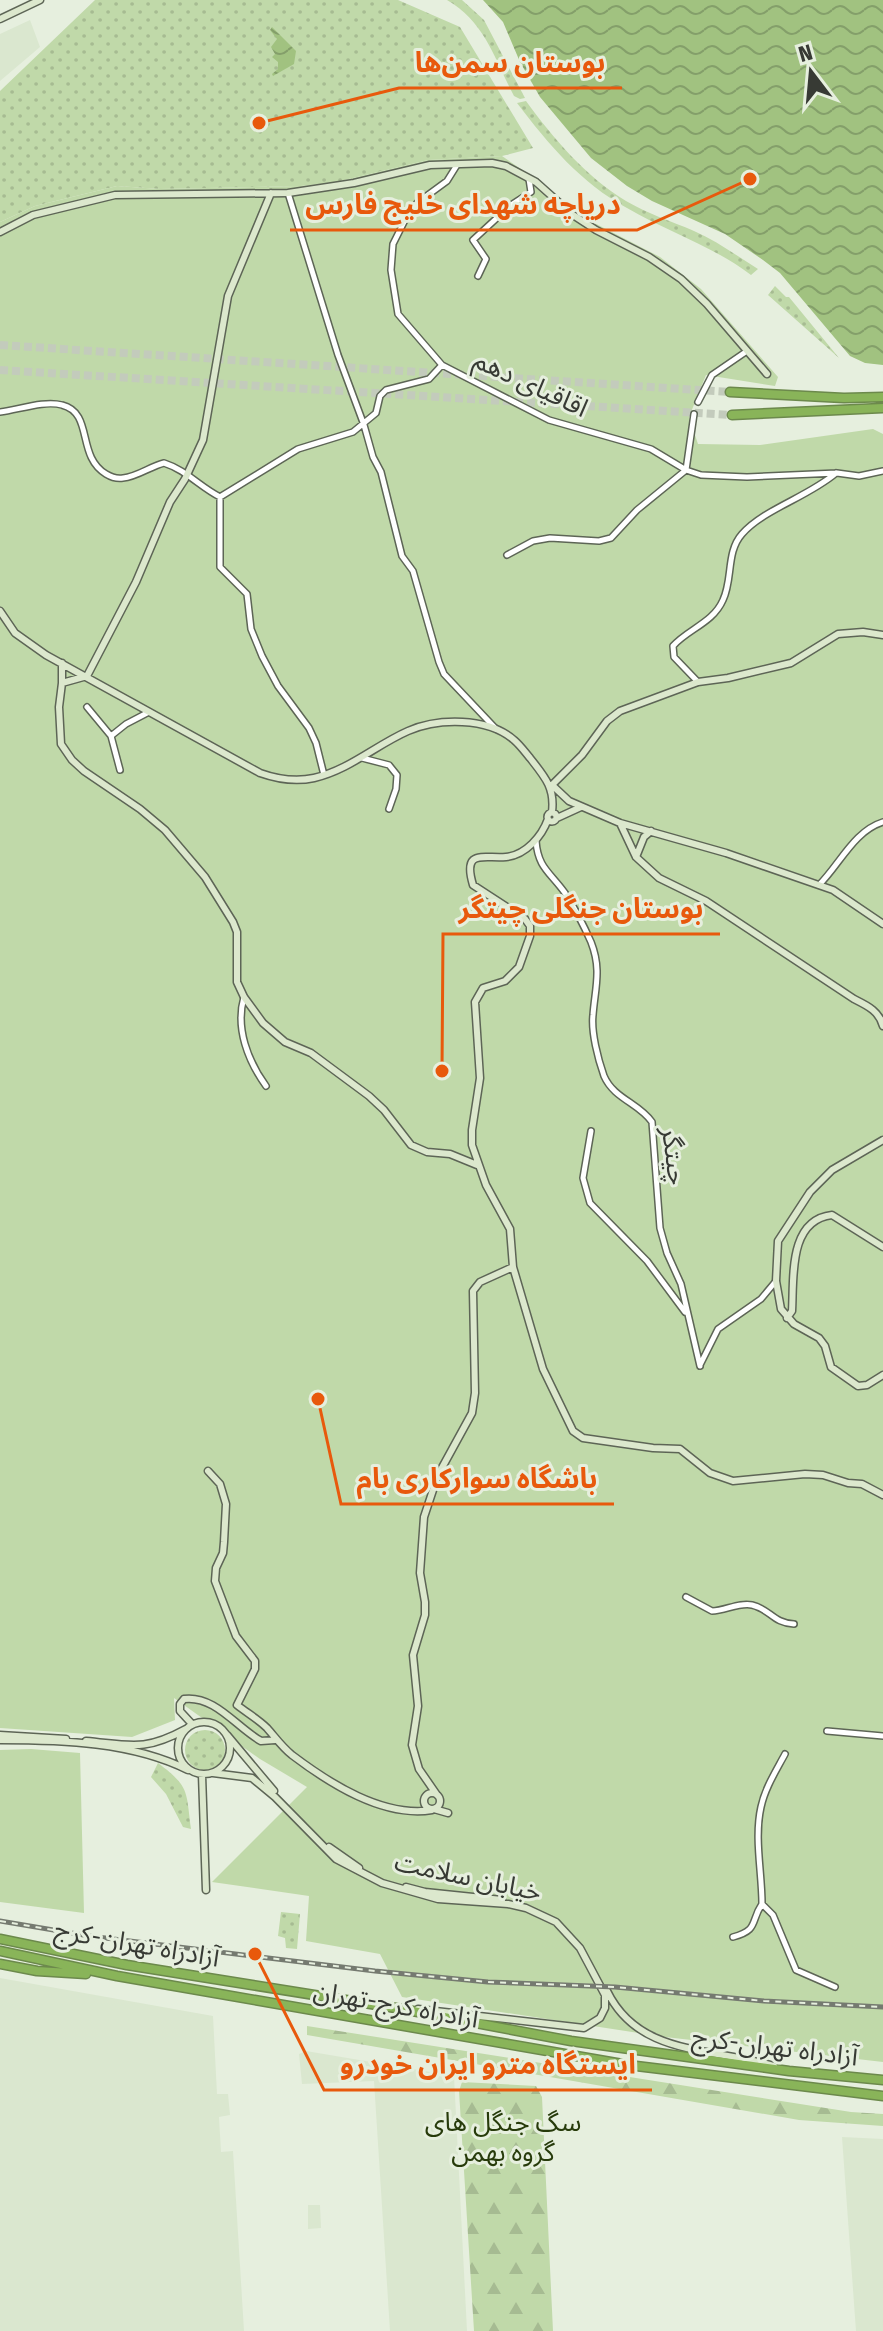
<svg xmlns="http://www.w3.org/2000/svg" width="883" height="2331" font-family="'Fira Sans Condensed','Noto Sans Arabic',sans-serif">
<style>
.built{fill:#dae7cf}
.grass{fill:url(#grass-dots)}
.forest{fill:url(#forest-firs)}
.park{fill:#c0d9a9}
.water{fill:url(#water-waves)}
.lines{fill:none;stroke-linecap:round;stroke-linejoin:round}
.highway-tunnel{stroke:#c3cbbc;stroke-width:8;stroke-dasharray:8 4;stroke-linecap:butt}
.street-casing{stroke:#5d6556;stroke-width:8}
.secondary-casing{stroke:#5d6556;stroke-width:9}
.highway-casing{stroke:#6c894c;stroke-width:11}
.street{stroke:#fff;stroke-width:5}
.secondary{stroke:#dce8cd;stroke-width:6}
.highway{stroke:#89b459;stroke-width:8}
.rail-casing{stroke:#757a70;stroke-width:5}
.rail{stroke:#e6efde;stroke-width:2;stroke-dasharray:6;stroke-linecap:butt}
.labels{text-anchor:middle;dominant-baseline:central;stroke-width:6;stroke-linejoin:round;paint-order:stroke}
.street-label{font-size:26px;fill:#373a34;stroke:#e6efde}
.park-label{font-size:26px;fill:#273b0b;stroke:#e6efde}
.leader{fill:none;stroke:#e8590c;stroke-width:3}
.callout-dot{fill:#e8590c;stroke:#e6efde;stroke-width:3}
.callout-label{font-size:28px;text-anchor:middle;font-weight:bold;fill:#e8590c;stroke:#e6efde;stroke-width:6;stroke-linejoin:round;paint-order:stroke}
</style>
<defs>
<pattern id="grass-dots" width="8" height="8" patternUnits="userSpaceOnUse" patternTransform="scale(2)"><rect width="8" height="8" fill="#c0d9a9"/><path d="M2 2h.1M6 6h.1" fill="none" stroke="#a6bb92" stroke-width="1.8" stroke-linecap="round"/></pattern>
<pattern id="forest-firs" width="22" height="20" patternUnits="userSpaceOnUse" patternTransform="scale(2)"><rect width="22" height="20" fill="#c0d9a9"/><path d="M5 1l3.5 6h-7zM16 11l3.5 6h-7z" fill="#a6bb92"/></pattern>
<pattern id="water-waves" width="16" height="10" patternUnits="userSpaceOnUse" patternTransform="scale(2)"><rect width="16" height="10" fill="#a1c280"/><path d="M0 5q4-4 8 0t8 0" fill="none" stroke="#849f6a"/></pattern>
</defs>
<rect width="100%" height="100%" fill="#e6efde"/>
<path class="built" d="M30,20L40,47L0,81V34Z
M0,1978L213,2016L217,2094H228L230,2115L219,2117L221,2152L233,2151L244,2331H0Z
M306,2051L454,2076L467,2331H390L374,2081L302,2084L299,2054Z
M842,2137L883,2139V2331H856Z
M308,2205H320L321,2228L308,2229Z"/>
<path class="grass" d="M95,0H398L460,27L533,148L502,156L428,160L332,183L300,186L160,189L117,186L35,206L0,222V91Z
M447,0H462L484,20L525,98L520,99L514,96C494,58 485,22 447,0Z
M526,101C553,138 586,177 626,201C648,214 671,221 694,231C717,241 737,256 758,269L751,275C713,246 668,232 627,208C581,183 549,145 517,103Z
M775,286L786,297H789L839,358L768,295Z
M185 1750a20 20 0 1 1 40 0a20 20 0 1 1-40 0Z
M158,1763C190,1787 186,1791 191,1829L183,1827L166,1794L151,1777Z
M281,1912L300,1914L297,1949L286,1948L285,1938L278,1936Z"/>
<path class="forest" d="M307,2026L851,2112L883,2114V2126L799,2120L307,2035Z
M462,2082L536,2086L542,2097L553,2331H474L459,2091Z"/>
<path class="park" d="M502,156L534,178L575,213L660,257L701,289L778,377L775,386L706,375L689,417L698,444L760,445L873,429L883,434V2062L665,2037L402,1997L380,1954L306,1941L309,1896L212,1882L307,1787L260,1759L174,1698L175,1720L132,1737L0,1728V222L35,206L117,186L160,189L300,186L332,183L428,160Z
M31,1749L80,1753L84,1913L0,1902V1750Z"/>
<path class="water" d="M483,0H883V365L865,363L850,356L780,273L763,260L725,234L652,201L627,186L591,158L540,97L520,62L503,22Z
M272,27L296,51L294,64L273,76L272,74L278,69V62L272,57L275,54L271,47L277,39L270,30Z"/>
<g class="lines">
<path class="highway-tunnel" d="M0,345L730,392
M0,370L732,415"/>
<defs>
<path id="street" d="M457,165L447,181L417,203L405,220L393,244L391,270L398,314L442,365L549,420L651,449L686,470L701,475L747,477L837,473L859,476L883,471
M288,193L338,355L364,425L373,457L381,472L402,556L413,571L439,662L444,674L496,729
M478,276L486,259L473,240L511,205L531,192L529,179
M698,402L712,375L747,351
M0,412C18,410 44,400 62,405C94,413 76,456 106,474C111,477 117,479 123,478C137,477 151,466 164,463C186,470 200,487 220,497L298,449L353,432L376,413L380,396L386,390L429,379L442,365
M220,497V567L247,594L251,629L262,656L278,686L309,728L316,743L324,775
M507,555L533,541L550,538L599,541L611,538L637,510L686,470L694,414
M698,682L674,657L673,646C688,629 713,623 723,600C733,579 726,552 742,534C764,509 808,497 836,473
M87,707L111,736L120,770
M111,736L126,724L149,712
M362,758L389,765L397,775L396,789L389,809
M536,841C538,868 550,872 565,893C574,907 584,926 591,942C602,970 595,988 593,1015C591,1032 598,1059 604,1076C614,1099 639,1103 652,1122L660,1228L667,1253L681,1284L700,1366
M819,885C840,864 854,831 883,822
M244,997C235,1028 248,1061 266,1086
M591,1131L583,1178L590,1203L647,1261L685,1312
M700,1365L718,1329L761,1299L776,1281
M686,1597L712,1611C725,1611 739,1602 752,1605C770,1609 773,1623 794,1624
M827,1731L883,1736
M762,1904L773,1915L796,1970L835,1987
M733,1937C759,1930 750,1922 762,1904C762,1872 754,1838 761,1807C765,1788 776,1771 785,1754"/>
<path id="secondary" d="M0,19L40,0
M0,232L33,215L115,195L288,193L354,183L430,165L492,163L506,166L536,182L573,215L596,230L649,257L681,279L707,304L767,374
M0,611L15,633L46,655L260,773C277,779 296,782 314,778C349,770 376,745 408,731C438,718 488,717 514,740C520,745 525,752 530,758C545,777 555,788 552,812
M62,663V683L87,676L136,582L170,502L185,479L203,440L228,296L271,193
M62,683L59,707L61,744L72,760L84,771L140,809L165,830L205,877L233,922L237,932V982L244,997L263,1023L285,1042L311,1053L369,1096L384,1110L411,1145L427,1152L450,1154L477,1165
M547.5 817a4.5 4.5 0 1 1 9 0a4.5 4.5 0 1 1-9 0Z
M557,818L581,807
M548,819C542,836 526,855 506,857C484,859 462,848 473,885L525,919L530,926V936L519,967L505,981L483,988L475,1002L480,1078L472,1130V1145L486,1185L510,1229L513,1267L543,1369L573,1431L583,1438L653,1448L680,1449L710,1473L733,1481L805,1474L823,1475L848,1483L862,1484L883,1495
M620,823L569,801L552,785L582,755L607,721L620,711L698,682L728,678L791,663L838,634L863,632L883,635
M636,857L644,837L651,831
M883,924L833,890L726,853L620,823L636,857L659,878L706,901L854,999C868,1006 879,1011 883,1026
M883,1140L832,1170L810,1192L778,1241L776,1281L781,1309L794,1324L819,1338L825,1346L831,1367L858,1386L867,1385L883,1375
M787,1318L792,1311C794,1278 788,1220 832,1215L883,1247
M208,1471L220,1484L226,1504L224,1542L223,1553L216,1568L215,1581L236,1636L255,1661V1669L237,1705C247,1713 258,1719 267,1728C275,1737 282,1747 292,1755C329,1783 383,1818 432,1810
M178 1748a26 26 0 1 1 52 0a26 26 0 1 1-52 0Z
M192,1724L180,1711V1704L184,1699C215,1695 237,1728 261,1741L275,1740
M0,1735L66,1739
M227,1735L274,1791
M0,1740C62,1740 132,1742 188,1770
M86,1741C130,1745 144,1752 186,1729
M213,1773L252,1778L275,1797L336,1859L382,1883L438,1899L508,1904L526,1908L556,1922L580,1948L605,1995V2008L600,2018L584,2028L418,2009
M202,1775L206,1890
M424 1801a8 8 0 1 1 16 0a8 8 0 1 1-16 0Z
M437,1795L419,1769L412,1745L418,1706L413,1655L425,1615V1602L420,1573L424,1517L438,1475L472,1413L475,1393L473,1291L480,1282L513,1267
M434,1809L448,1813
M329,1847L359,1868
M406,1887L425,1892L502,1900
M607,1991C639,2057 712,2047 774,2066"/>
<path id="highway" d="M730,392L844,398L883,397
M732,415L883,408
M0,1939L127,1965L402,2009L571,2041L789,2071L883,2080
M0,1951L117,1976L628,2065L883,2096
M0,1964L37,1971L86,1974"/>
</defs>
<use href="#street" class="street-casing"/>
<use href="#secondary" class="secondary-casing"/>
<use href="#highway" class="highway-casing"/>
<use href="#street" class="street"/>
<use href="#secondary" class="secondary"/>
<use href="#highway" class="highway"/>
<defs>
<path id="rail" d="M0,1921L89,1936L375,1971L488,1982L615,1987L764,2001L883,2007"/>
</defs>
<use href="#rail" class="rail-casing"/>
<use href="#rail" class="rail"/>
</g>
<g class="labels">
<g class="street-label">
<text transform="translate(531 384) rotate(25)">اقاقیای دهم</text>
<text transform="translate(674 1156) rotate(83)">چیتگر</text>
<text transform="translate(468 1877) rotate(12)">خیابان سلامت</text>
<text transform="translate(137 1944) rotate(10)">آزادراه تهران-کرج</text>
<text transform="translate(396 2005) rotate(10)">آزادراه کرج-تهران</text>
<text transform="translate(775 2047) rotate(7)">آزادراه تهران-کرج</text>
</g>
<g class="park-label">
<text x="503" y="2122">سگ جنگل های<tspan x="503" dy="30">گروه بهمن</tspan></text>
</g>
</g>
<path class="leader" d="M259 123L399 88H622M750 179L637 230H290M442 1071L443 934H720M318 1399L341 1504H614M255 1954L324 2090H652"/>
<g class="callout-dot">
<circle cx="259" cy="123" r="8"/>
<circle cx="750" cy="179" r="8"/>
<circle cx="442" cy="1071" r="8"/>
<circle cx="318" cy="1399" r="8"/>
<circle cx="255" cy="1954" r="8"/>
</g>
<g class="callout-label">
<text x="510" y="72">بوستان سمن‌ها</text>
<text x="463" y="214">دریاچه شهدای خلیج فارس</text>
<text x="581" y="918">بوستان جنگلی چیتگر</text>
<text x="477" y="1488">باشگاه سوارکاری بام</text>
<text x="488" y="2074">ایستگاه مترو ایران خودرو</text>
</g>
<g transform="translate(811 72) rotate(344)" stroke="#e6efde" stroke-width="6" paint-order="stroke">
<path d="M0-6L14 30L0 20L-14 30Z" fill="#373a34"/>
<text y="-12" font-size="22" font-weight="bold" text-anchor="middle" fill="#373a34">N</text>
</g>
</svg>
